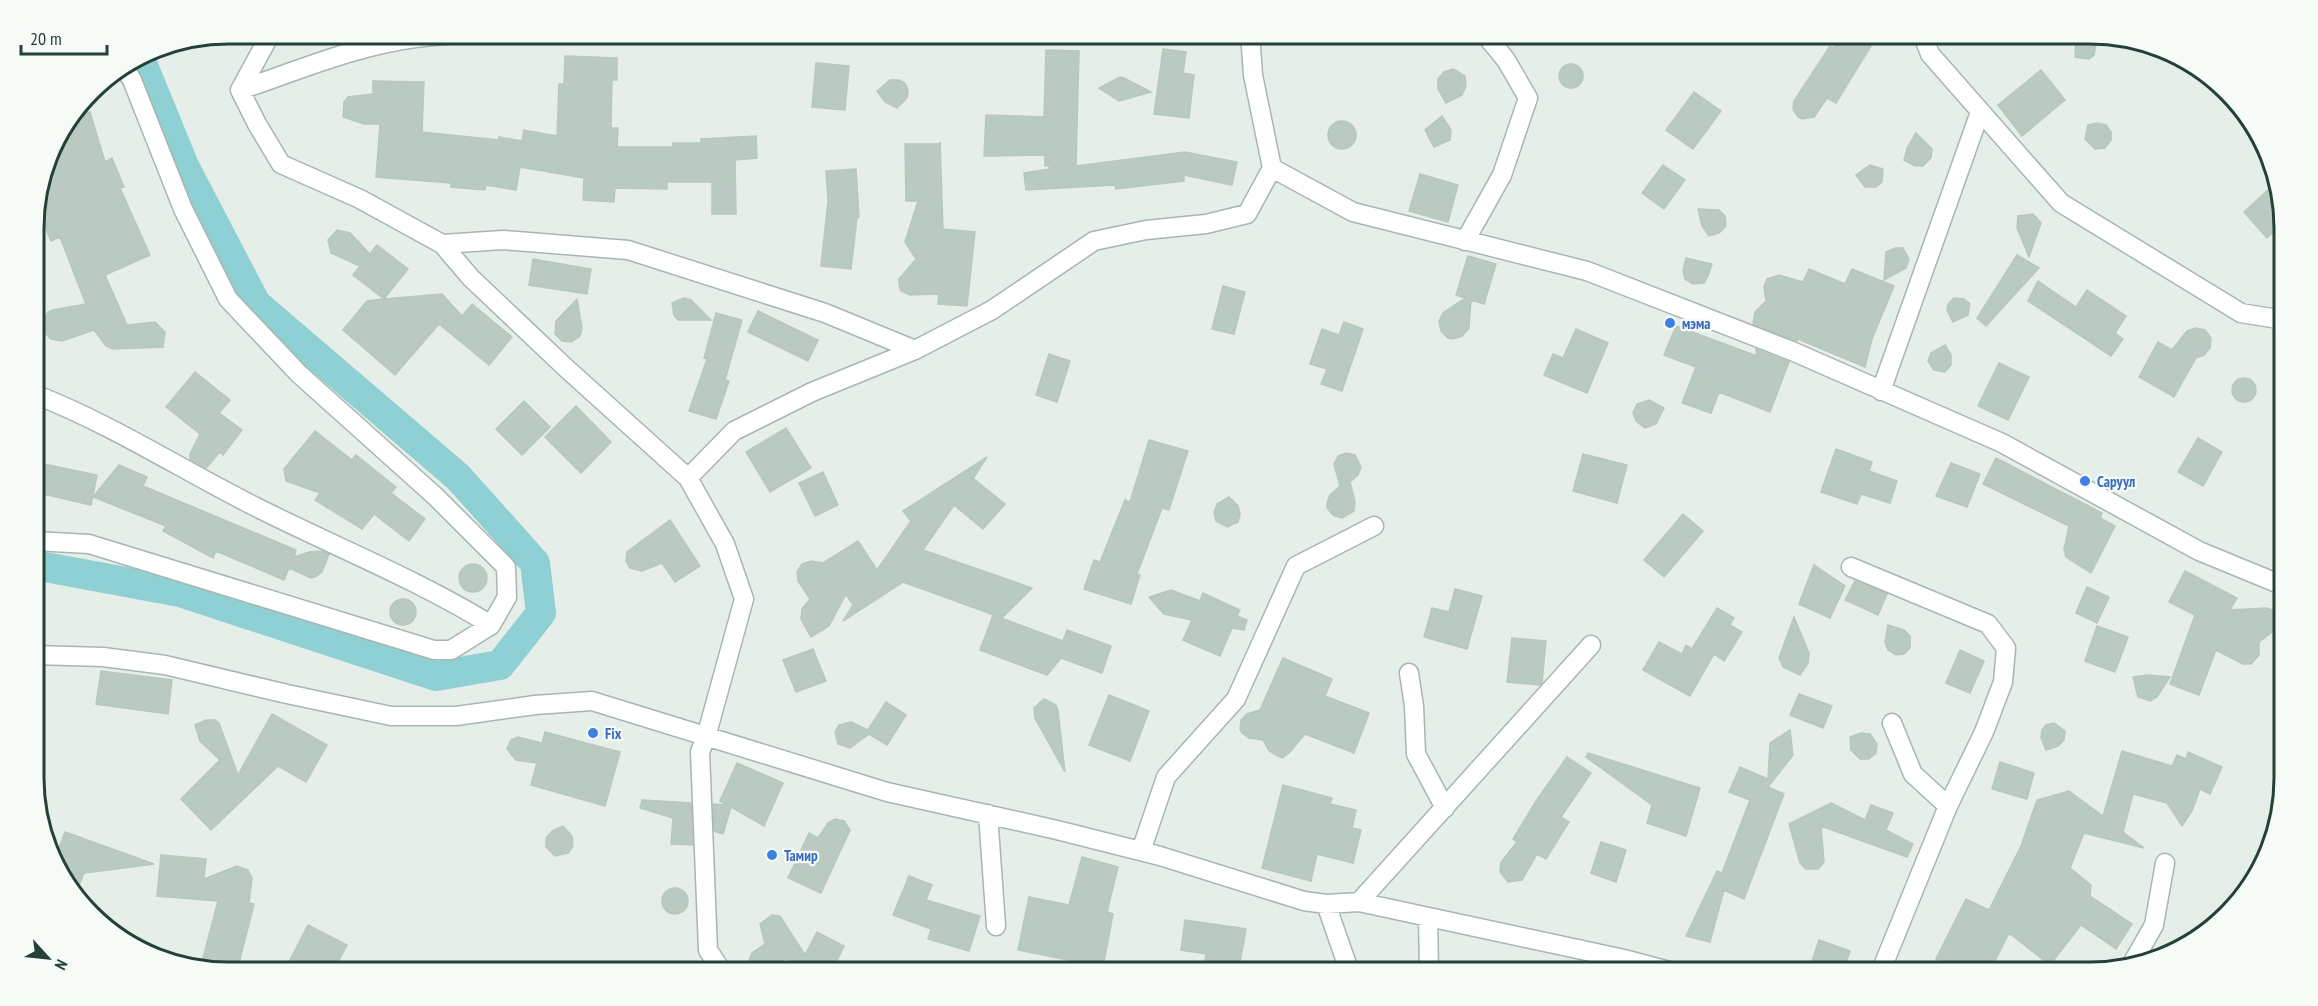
<svg xmlns="http://www.w3.org/2000/svg" width="2318" height="1006" font-family="'PT Sans Narrow',sans-serif">
<style>
.lines{fill:none;stroke-linecap:round;stroke-linejoin:round}
.canal{stroke:#8ed0d3;stroke-width:30}
.building{fill:#bac9c2;stroke:#b7c8bf;stroke-width:1.5}
.minor-casing{stroke:#a7b7b0;stroke-width:21}
.minor{stroke:#fff;stroke-width:18}
.shop-dot{fill:#3f7fe0;stroke:#f6fbf8;stroke-width:2}
.labels{text-anchor:middle;dominant-baseline:central;stroke-width:4.5;stroke-linejoin:round;paint-order:stroke}
.shop-label{font-size:15px;font-weight:bold;fill:#366cbe;stroke:#f6fbf8;text-anchor:start}
.rim{fill:none;stroke:#244136;stroke-width:3}
</style>
<rect width="100%" height="100%" fill="#e5eee9"/>
<g class="lines">
<path class="canal" d="M34,565L180,592L436,676L500,665L541,613L535,563L458,477L256,304L184,166L139,56"/>
</g>
<path class="building" d="M1842,33H1879L1836,103L1827,98L1814,117L1802,119L1798,117L1793,109L1794,101L1830,46L1833,48Z
M2086,36L2091,38L2096,44L2094,55L2089,59L2075,57L2076,39Z
M1163,49L1186,52L1183,73L1194,75L1189,118L1154,114Z
M1046,50L1079,51L1076,166L1185,152L1237,162L1232,185L1184,175V181L1116,189L1115,185L1026,190L1024,173L1050,169L1049,166H1045V155L984,156L986,115L1044,117Z
M565,56L617,58V80H612L611,128H618L617,147H673V143H701V139L756,136L757,158L735,160L736,214H712V182H667V189L615,188L614,202L583,200L584,178L520,167L516,190L486,185L485,190L451,187V183L376,177L380,124H364L343,117L344,102L348,97L373,94V81L424,82L422,132L499,140V137L522,141L524,130L557,136L559,84H564Z
M816,63L849,66L845,110L812,107Z
M1559 76a12 12 0 1 1 24 0a12 12 0 1 1-24 0Z
M1453,69L1465,76L1466,86L1462,95L1446,103L1438,89V79L1444,72Z
M2041,70L2065,100L2022,136L1998,105Z
M1120,77L1124,78L1151,92L1119,101L1099,88Z
M890,80H899L905,83L908,90L907,98L897,108L885,102L877,91Z
M1694,92L1721,111L1693,149L1666,130Z
M90,112L105,162L112,158L124,187L120,188L150,255L105,275L127,325L155,322L165,332L163,347L113,349L106,346L94,330L62,341L51,339L44,332L43,321L48,312L53,310L86,304L60,237L51,241L36,206L53,141L71,118Z
M1442,116L1451,130L1450,140L1434,147L1425,130Z
M1328 135a14 14 0 1 1 28 0a14 14 0 1 1-28 0Z
M2097,123L2106,125L2111,132V140L2105,148L2095,149L2085,139L2088,125Z
M1916,133L1932,149L1931,158L1923,166H1915L1904,160L1907,148Z
M940,142L943,229L975,232L967,306L938,304L939,294L910,295L901,291L899,285V279L916,259L905,242L918,201H906L905,144H939Z
M1663,165L1685,180L1664,209L1642,193Z
M1870,165L1883,169L1882,182L1876,187H1865L1856,175Z
M856,169L859,217L857,218L851,269L821,266L828,201L826,171Z
M1420,174L1458,185L1448,222L1409,211Z
M2269,189L2283,205V223L2267,238L2244,212Z
M1698,209L1719,210L1725,216L1726,226L1719,233L1709,236L1702,226Z
M2033,214L2041,223L2029,257L2017,228L2018,216Z
M337,230L350,233L370,254L377,245L408,269L384,299L442,294L462,316L472,304L512,337L489,365L439,324L395,375L343,330L367,301L384,299L353,275L360,266L331,253L328,240Z
M1895,248H1903L1909,259L1906,268L1884,280L1886,252Z
M2017,255L2039,268L1986,326L1977,318Z
M1468,256L1496,264L1484,304L1471,300L1469,328L1462,336L1453,339L1448,338L1441,331L1439,321L1443,313L1465,298L1456,295Z
M1686,258L1712,264L1708,276L1704,283L1693,284L1685,279L1683,271Z
M533,259L591,269L587,294L529,285Z
M1809,269L1845,284L1852,269L1894,286L1872,339L1865,367L1798,339L1797,341L1753,324L1755,312L1766,301L1764,287L1767,279L1779,275L1803,282Z
M2038,281L2076,307L2087,290L2126,316L2115,333L2123,339L2111,356L2028,301Z
M1223,286L1245,292L1234,334L1212,329Z
M684,298L691,300L711,320H678L674,315L672,303Z
M1954,298L1964,299L1970,304L1968,315L1953,322L1947,310L1948,304Z
M577,299L582,328L581,333L579,337L571,342L562,341L555,334L556,321Z
M758,311L818,340L808,361L748,332Z
M716,313L742,320L725,380L729,381L716,419L689,411L707,359L704,358Z
M1344,322L1363,329L1342,391L1321,384L1327,369L1310,364L1322,329L1339,335Z
M1676,326L1757,356L1756,349L1789,362L1770,412L1719,392L1711,413L1682,403L1696,367L1664,355Z
M2196,328L2205,330L2211,338L2210,348L2204,355L2196,358L2174,397L2139,377L2158,342L2172,350L2187,331Z
M1576,329L1608,343L1587,393L1544,375L1553,354L1563,358Z
M1945,345L1951,355V365L1945,372L1934,370L1928,361L1931,353Z
M1049,354L1070,361L1057,402L1036,395Z
M1999,363L2029,377L2008,420L1978,406Z
M195,372L230,400L219,413L242,430L223,455L220,452L206,468L190,459V454L200,434L166,407Z
M2232 390a12 12 0 1 1 24 0a12 12 0 1 1-24 0Z
M1649,400L1664,408L1656,424L1645,428L1636,421L1633,413L1637,404Z
M524,401L550,427L522,455L496,429Z
M576,406L611,442L581,473L545,437Z
M786,428L811,468L770,492L746,452Z
M315,431L352,460L356,455L396,487L391,493L425,519L409,541L374,514L362,529L315,500L320,493L286,481L284,469Z
M2198,438L2222,452L2203,486L2178,472Z
M1149,440L1188,451L1169,510L1162,508L1137,574L1140,575L1131,604L1084,589L1094,560L1100,562L1125,500L1130,502Z
M1836,449L1872,462L1869,471L1897,481L1890,503L1861,494L1857,504L1821,492Z
M1346,453L1355,455L1361,467L1358,475L1350,482L1355,502L1354,511L1342,518L1333,515L1327,508V503L1330,495L1340,486L1334,464L1338,456Z
M1583,454L1627,465L1617,503L1573,491Z
M987,457L970,483L974,479L1005,504L983,529L954,505L923,550L1032,588L1002,618L903,582L843,621L853,605L846,594L829,626L811,637L801,619L802,609L810,599L798,581L797,572L802,564L811,561L823,563L858,541L877,570L911,521L903,511Z
M1996,458L2102,513L2100,518L2115,526L2091,573L2066,557L2064,549L2069,526L1983,484Z
M34,462L97,475L91,505L34,492Z
M1951,463L1980,474L1967,507L1936,496Z
M119,465L147,477L143,486L296,550L294,557L309,552L321,551L329,554L322,572L315,577L311,578L289,568L284,580L216,551L213,558L163,531L166,526L93,497Z
M823,472L838,505L815,516L799,483Z
M1229,497L1238,506L1240,514L1238,522L1227,527L1216,521L1214,513L1217,504Z
M1683,514L1703,531L1664,577L1644,560Z
M670,520L700,566L675,582L662,563L642,571L630,568L626,561L627,552Z
M459 578a14 14 0 1 1 28 0a14 14 0 1 1-28 0Z
M1814,565L1845,586L1830,618L1799,604Z
M2185,571L2237,598L2230,610L2267,608L2275,611L2279,619L2275,630L2259,642V655L2251,664H2243L2216,650L2199,695L2170,684L2195,615L2169,602Z
M1855,581L1887,594L1878,615L1845,600Z
M2087,587L2109,597L2097,623L2076,613Z
M1455,589L1482,596L1467,649L1424,637L1432,608L1449,612Z
M1171,590L1200,601L1203,593L1240,610L1237,616L1247,620L1244,630L1232,628L1220,656L1183,640L1192,620L1164,614L1149,597Z
M390 612a13 13 0 1 1 26 0a13 13 0 1 1-26 0Z
M1717,608L1734,618L1730,625L1742,632L1724,661L1714,654L1690,696L1643,670L1659,642L1682,654L1686,645L1692,649Z
M993,615L1063,641L1067,630L1111,646L1102,673L1061,658L1047,675L980,650Z
M1794,617L1809,653L1808,663L1800,675L1783,667L1779,658Z
M1888,625L1904,630L1910,636V648L1904,654L1896,655L1888,650L1885,642Z
M2097,626L2128,637L2115,672L2085,661Z
M1512,638L1546,641L1542,683L1540,685L1507,682Z
M813,649L826,681L796,692L783,660Z
M1960,650L1984,661L1970,693L1946,683Z
M1283,658L1332,679L1325,696L1369,713L1354,753L1305,734L1290,752L1282,758L1269,751L1263,740L1249,738L1242,733L1240,729L1241,720L1247,714L1260,710Z
M101,671L172,680L168,714L96,704Z
M2147,675L2170,677L2157,697L2150,701L2138,697L2133,677Z
M1799,694L1832,706L1823,728L1790,715Z
M1109,695L1149,711L1130,761L1089,745Z
M1044,699L1056,705L1058,711L1065,772L1035,718L1034,708Z
M886,702L906,715L887,745L869,734L850,748L838,744L835,732L839,725L851,722L868,730Z
M272,714L327,745L306,782L278,766L211,830L181,799L220,760L200,741L195,725L206,720H215L219,723L238,775Z
M2054,723L2065,731L2064,740L2058,746L2046,750L2041,738L2042,730L2046,725Z
M1790,730L1793,755L1768,787L1784,794L1744,899L1724,890L1710,942L1686,936L1717,871L1722,873L1750,800L1729,792L1740,767L1768,779L1770,743Z
M545,732L620,752L605,806L531,785L537,763L516,760L507,749L511,740L518,737L542,743Z
M1861,733L1870,734L1877,744L1876,753L1869,759H1860L1851,750L1850,737Z
M2122,751L2172,766L2177,755L2186,759L2188,752L2222,767L2210,794L2200,789L2192,811L2182,826L2167,803L2133,794L2123,832L2144,848L2084,833L2070,868L2091,885L2090,896L2132,924L2116,949L2081,925L2050,965L2009,933L1989,973H1963L1936,959L1966,899L1989,910L2021,846L2037,800L2069,791L2103,816Z
M1588,753L1700,788L1686,836L1647,823L1652,805L1586,757Z
M1567,757L1591,773L1561,817L1569,822L1546,859L1537,854L1522,880L1508,882L1500,872L1501,862L1517,842L1513,839L1536,801Z
M2000,762L2034,773L2027,799L1992,789Z
M737,763L783,783L764,826L731,807L723,834L714,831L713,804L727,805L720,801Z
M1283,785L1332,798L1330,804L1356,810L1352,828L1361,830L1353,863L1317,854L1311,881L1262,868Z
M642,800L691,803L693,845L671,844L673,818L640,808Z
M1831,803L1865,820L1871,805L1893,813L1886,830L1913,844L1907,857L1821,826L1824,862L1818,869H1806L1800,863L1789,824Z
M835,819L844,821L850,830L821,893L788,878L809,833L818,838L828,823Z
M563,826L572,836L573,846L568,853L555,856L546,847V838L552,831Z
M65,832L154,864L84,873L74,898L56,856Z
M1601,842L1626,850L1616,882L1591,873Z
M161,855L206,859L204,879L237,866L248,870L252,878L249,903L254,904L237,971L202,962L218,901L157,896Z
M1082,857L1118,867L1107,912L1113,914L1103,967L1018,950L1029,897L1069,905Z
M909,876L932,885L926,900L980,916L969,951L928,939L931,929L893,915Z
M662 901a13 13 0 1 1 26 0a13 13 0 1 1-26 0Z
M772,915L780,916L805,955L817,932L844,946L831,973H816L785,958L774,973H744L752,953L765,944L760,924Z
M1185,920L1246,929L1240,963L1229,961L1228,969L1204,966L1206,954L1181,950Z
M308,925L347,945L332,973H305L288,964Z
M1819,940L1850,951L1843,973H1808Z"/>
<g class="lines">
<defs>
<path id="minor" d="M271,33L240,90L257,124L281,164L360,199L442,244L471,278L566,368L688,478L725,544L744,599L706,737L700,752L708,950L723,973
M1250,33L1253,75L1272,168L1353,212L1587,271L1792,351L2002,443L2199,551L2284,586
M1922,33L1930,54L2061,203L2241,313L2284,320
M240,90C297,71 355,46 415,38C477,30 541,34 603,34
M1465,241L1502,175L1528,98L1506,60L1484,33
M442,244L503,240L628,250L825,313L915,350
M1881,391L1980,112
M34,394C114,425 185,472 262,510C338,548 418,580 491,625
M688,478L734,431L812,392L915,350L992,310L1094,241L1146,230L1206,224L1247,214L1272,168
M34,541L89,544L434,650H451L491,625L507,597L506,567L435,496L299,374L228,299L183,209L132,80L123,66
M1851,567L1988,624L2006,648L2003,682L1984,732L1948,806L1880,973
M34,655L103,657L165,665L287,694L391,716H456L535,705L592,701L887,792L1057,830L1160,856L1304,901L1326,904L1359,902L1624,959L1676,973
M1409,673L1414,706L1416,754L1445,808
M1892,723L1913,774L1948,806
M988,814L996,926
M1141,851L1166,777L1236,699L1296,566L1374,526
M1359,902L1591,645
M1326,904L1350,973
M1428,917L1429,973
M2133,962L2154,925L2165,863"/>
</defs>
<use href="#minor" class="minor-casing"/>
<use href="#minor" class="minor"/>
</g>
<g class="shop-dot">
<circle cx="1670" cy="323" r="6"/>
<circle cx="2085" cy="481" r="6"/>
<circle cx="593" cy="733" r="6"/>
<circle cx="772" cy="855" r="6"/>
</g>
<g class="labels">
<g class="shop-label">
<text x="1682" y="323">мэма</text>
<text x="2097" y="481">Саруул</text>
<text x="605" y="733">Fix</text>
<text x="784" y="855">Тамир</text>
</g>
</g>
<path d="M0 0H2318V1006H0ZM228 44H2090A184 184 0 0 1 2274 228V778A184 184 0 0 1 2090 962H228A184 184 0 0 1 44 778V228A184 184 0 0 1 228 44Z" fill="#f6fbf8" fill-rule="evenodd"/>
<path class="rim" d="M228 44H2090A184 184 0 0 1 2274 228V778A184 184 0 0 1 2090 962H228A184 184 0 0 1 44 778V228A184 184 0 0 1 228 44Z"/>
<g transform="translate(48 958) rotate(117)" stroke="#f6fbf8" stroke-width="4.5" paint-order="stroke">
<path d="M0-4.5L10 22L0 15L-10 22Z" fill="#244136"/>
<text y="-9" font-size="16" font-weight="bold" text-anchor="middle" fill="#244136">N</text>
</g>
<path d="M21 45v9h86v-9" fill="none" stroke="#244136" stroke-width="3"/>
<text x="30" y="45" font-size="18" fill="#244136" stroke="#f6fbf8" stroke-width="4.5" paint-order="stroke">20 m</text>
</svg>
